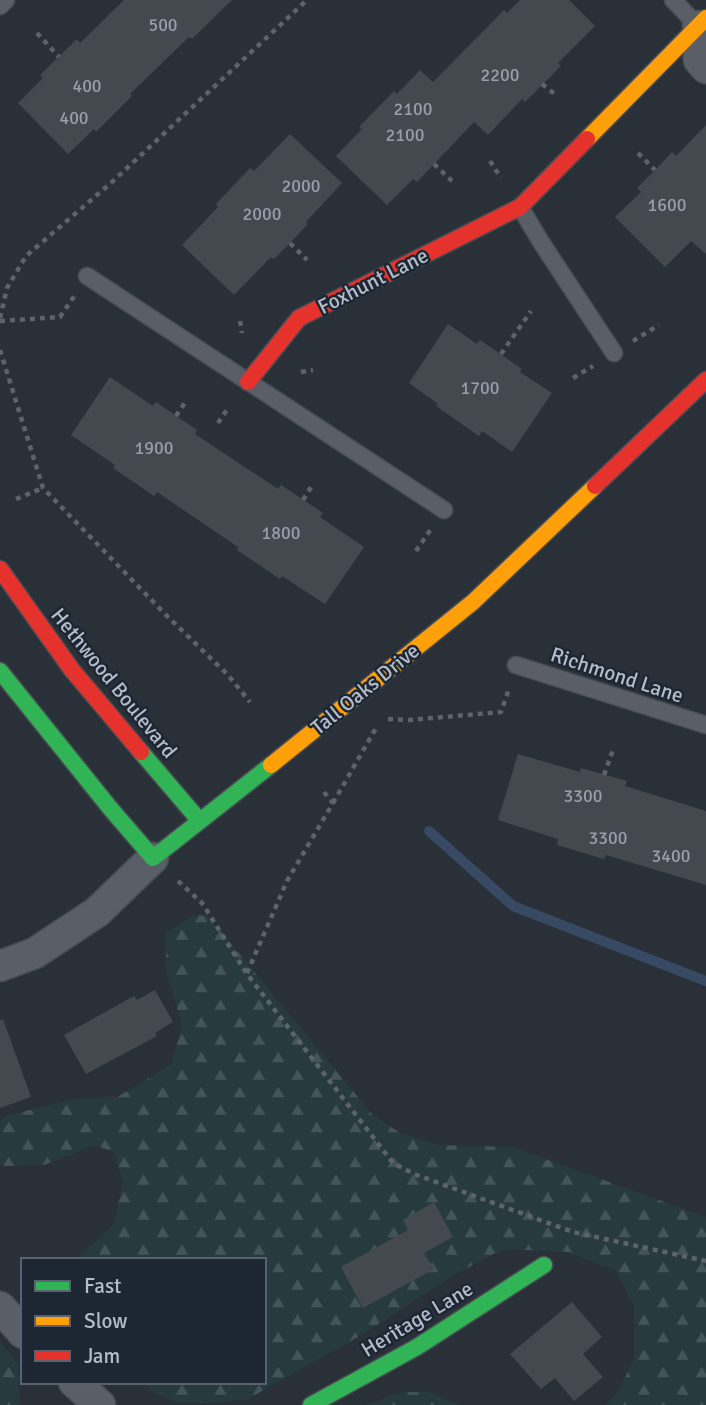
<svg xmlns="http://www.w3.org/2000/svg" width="706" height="1405" font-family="Signika,sans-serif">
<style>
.forest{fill:url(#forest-firs);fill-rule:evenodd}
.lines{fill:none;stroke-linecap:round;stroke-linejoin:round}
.stream{stroke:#384963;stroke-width:10}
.building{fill:#444950}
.lane-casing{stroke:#484c53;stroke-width:19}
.street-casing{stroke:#484c53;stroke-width:33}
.fast-casing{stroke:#484c53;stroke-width:19}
.slow-casing{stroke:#484c53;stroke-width:19}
.jam-casing{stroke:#484c53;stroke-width:19}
.path{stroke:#5d636a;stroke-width:4.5;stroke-dasharray:5 5;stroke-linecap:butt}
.lane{stroke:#5a5e66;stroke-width:16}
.street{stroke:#5a5e66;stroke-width:30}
.fast{stroke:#30b455;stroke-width:16}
.slow{stroke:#ff9f0a;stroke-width:16}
.jam{stroke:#e5322d;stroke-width:16}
.labels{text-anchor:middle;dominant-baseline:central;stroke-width:5;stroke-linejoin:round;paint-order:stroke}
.number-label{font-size:18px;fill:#989fab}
.street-label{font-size:21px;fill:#b4bcc9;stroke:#1d2633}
</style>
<defs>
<pattern id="forest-firs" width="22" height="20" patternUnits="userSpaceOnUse" patternTransform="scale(1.75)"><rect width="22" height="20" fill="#273a3e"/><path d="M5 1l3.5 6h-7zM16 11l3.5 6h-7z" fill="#445559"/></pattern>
</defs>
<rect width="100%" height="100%" fill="#2a3038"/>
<path class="forest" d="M194,915L208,916L372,1114L400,1133L438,1145L512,1147L706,1217V1405H605L618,1392L634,1359V1306L616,1271L569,1252L503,1249L454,1275L363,1334L248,1399L215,1403H179L156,1394L142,1382H264V1260H78L82,1254L114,1224L123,1182L114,1152L95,1145L44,1165L4,1166L0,1164V1120L9,1115L72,1100L119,1096L171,1065L182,1026L166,970V933ZM434,1203L424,1253L433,1269L403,1221Z
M0,1341L18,1364L20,1405H0Z
M403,1392H428L459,1405H366Z"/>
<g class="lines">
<path class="stream" d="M429,831L513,906L706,981"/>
</g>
<path class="building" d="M124,0H232L192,39L189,37L160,65L130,94L132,96L96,132L94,129L68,154L18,103L43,78L40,75L77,39L80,43Z
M520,0H569L595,26L558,63L561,66L525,102L522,99L488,135L474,122L417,182L413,179L387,205L336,156L362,129L359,127L394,91L397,94L420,70L433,82L504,10L507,13Z
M706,125V254L691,241L665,267L615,217L641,192L637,188L655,170L672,152L676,156Z
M290,134L342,183L306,222L308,224L290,243L274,259L271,257L234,295L182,245L218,207L216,204L250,168L254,171Z
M448,324L477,344L480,340L522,369L520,372L552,393L512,452L482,431L479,436L436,406L438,404L409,383Z
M110,377L153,406L156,402L197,430L195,434L278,489L281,485L323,513L320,517L364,547L325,604L282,576L280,579L237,550L238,547L157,492L154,496L113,468L115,465L71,435Z
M518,754L580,772L581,768L627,781L625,786L706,811V885L606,855L604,859L557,845L558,839L498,820Z
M155,990L173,1022L155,1033L157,1036L86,1074L64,1035L134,996L137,1000Z
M3,1019L31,1097L0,1108V1020Z
M434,1202L453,1237L424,1253L434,1269L363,1308L341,1267L408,1230L403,1220Z
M572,1302L602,1337L583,1354L603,1377L574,1401L555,1378L541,1389L510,1354Z"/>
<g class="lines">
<defs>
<path id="lane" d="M673,0L698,26
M0,6L6,0
M520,207L541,242L614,353
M87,276L444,510
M516,665L706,725"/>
<path id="street" d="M706,27L698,26L699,60L706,68
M0,966L35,953L97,912L153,858
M0,1307L23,1333
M74,1382L100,1405"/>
<path id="fast" d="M0,671L110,808L153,858L271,765
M141,752L199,820
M311,1405L417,1347L544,1265"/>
<path id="slow" d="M587,139L706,18
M271,765L473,602L595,486"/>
<path id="jam" d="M248,382L299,318L520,207L587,139
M595,486L706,380
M0,569L72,670L141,752"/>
</defs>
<use href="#lane" class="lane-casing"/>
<use href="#street" class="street-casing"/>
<use href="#fast" class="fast-casing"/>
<use href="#slow" class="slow-casing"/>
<use href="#jam" class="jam-casing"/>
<path class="path" d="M37,33L59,57
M542,84L556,95
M638,153L655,170
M490,161L501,178
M434,164L452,181
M290,243L307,260
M0,318L7,288L26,256L111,183L307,0
M0,321L60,317L75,295
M240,321L242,333
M633,341L659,325
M0,350L43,488L165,614L227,674L250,702
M501,354L531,311
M301,372L313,370
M573,378L593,366
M176,416L186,401
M218,423L228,408
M16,499L43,488
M303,500L313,484
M416,551L431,529
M388,719L409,720L501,712L509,689
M604,775L614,747
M333,803L376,728
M178,881L202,903L247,974L393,1163L414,1174L573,1232L706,1261
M247,973L287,881L333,803L323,791"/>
<use href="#lane" class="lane"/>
<use href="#street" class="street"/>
<use href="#fast" class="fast"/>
<use href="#slow" class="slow"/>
<use href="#jam" class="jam"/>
</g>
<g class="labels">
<g class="number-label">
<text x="163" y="25">500</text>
<text x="500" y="75">2200</text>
<text x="87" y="86">400</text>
<text x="413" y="109">2100</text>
<text x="74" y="118">400</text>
<text x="405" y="135">2100</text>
<text x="301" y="186">2000</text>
<text x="667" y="205">1600</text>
<text x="262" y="214">2000</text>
<text x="480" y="388">1700</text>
<text x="154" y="448">1900</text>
<text x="281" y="533">1800</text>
<text x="583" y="796">3300</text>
<text x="608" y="838">3300</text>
<text x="671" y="856">3400</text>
</g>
<g class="street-label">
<text transform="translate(373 281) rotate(-27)">Foxhunt Lane</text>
<text transform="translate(617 675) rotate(18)">Richmond Lane</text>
<text transform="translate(114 683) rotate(51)">Hethwood Boulevard</text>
<text transform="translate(365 689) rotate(-39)">Tall Oaks Drive</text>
<text transform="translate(417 1319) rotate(-31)">Heritage Lane</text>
</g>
</g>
<rect x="21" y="1258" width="245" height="126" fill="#1d2633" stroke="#59626f" stroke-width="2"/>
<rect x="35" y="1281" width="35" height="10" fill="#30b455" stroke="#59626f" stroke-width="2"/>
<text x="84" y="1293" font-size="21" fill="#b4bcc9">Fast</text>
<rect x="35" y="1316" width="35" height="10" fill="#ff9f0a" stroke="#59626f" stroke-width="2"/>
<text x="84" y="1328" font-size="21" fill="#b4bcc9">Slow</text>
<rect x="35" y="1351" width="35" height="10" fill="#e5322d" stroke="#59626f" stroke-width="2"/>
<text x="84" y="1363" font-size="21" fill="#b4bcc9">Jam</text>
</svg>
